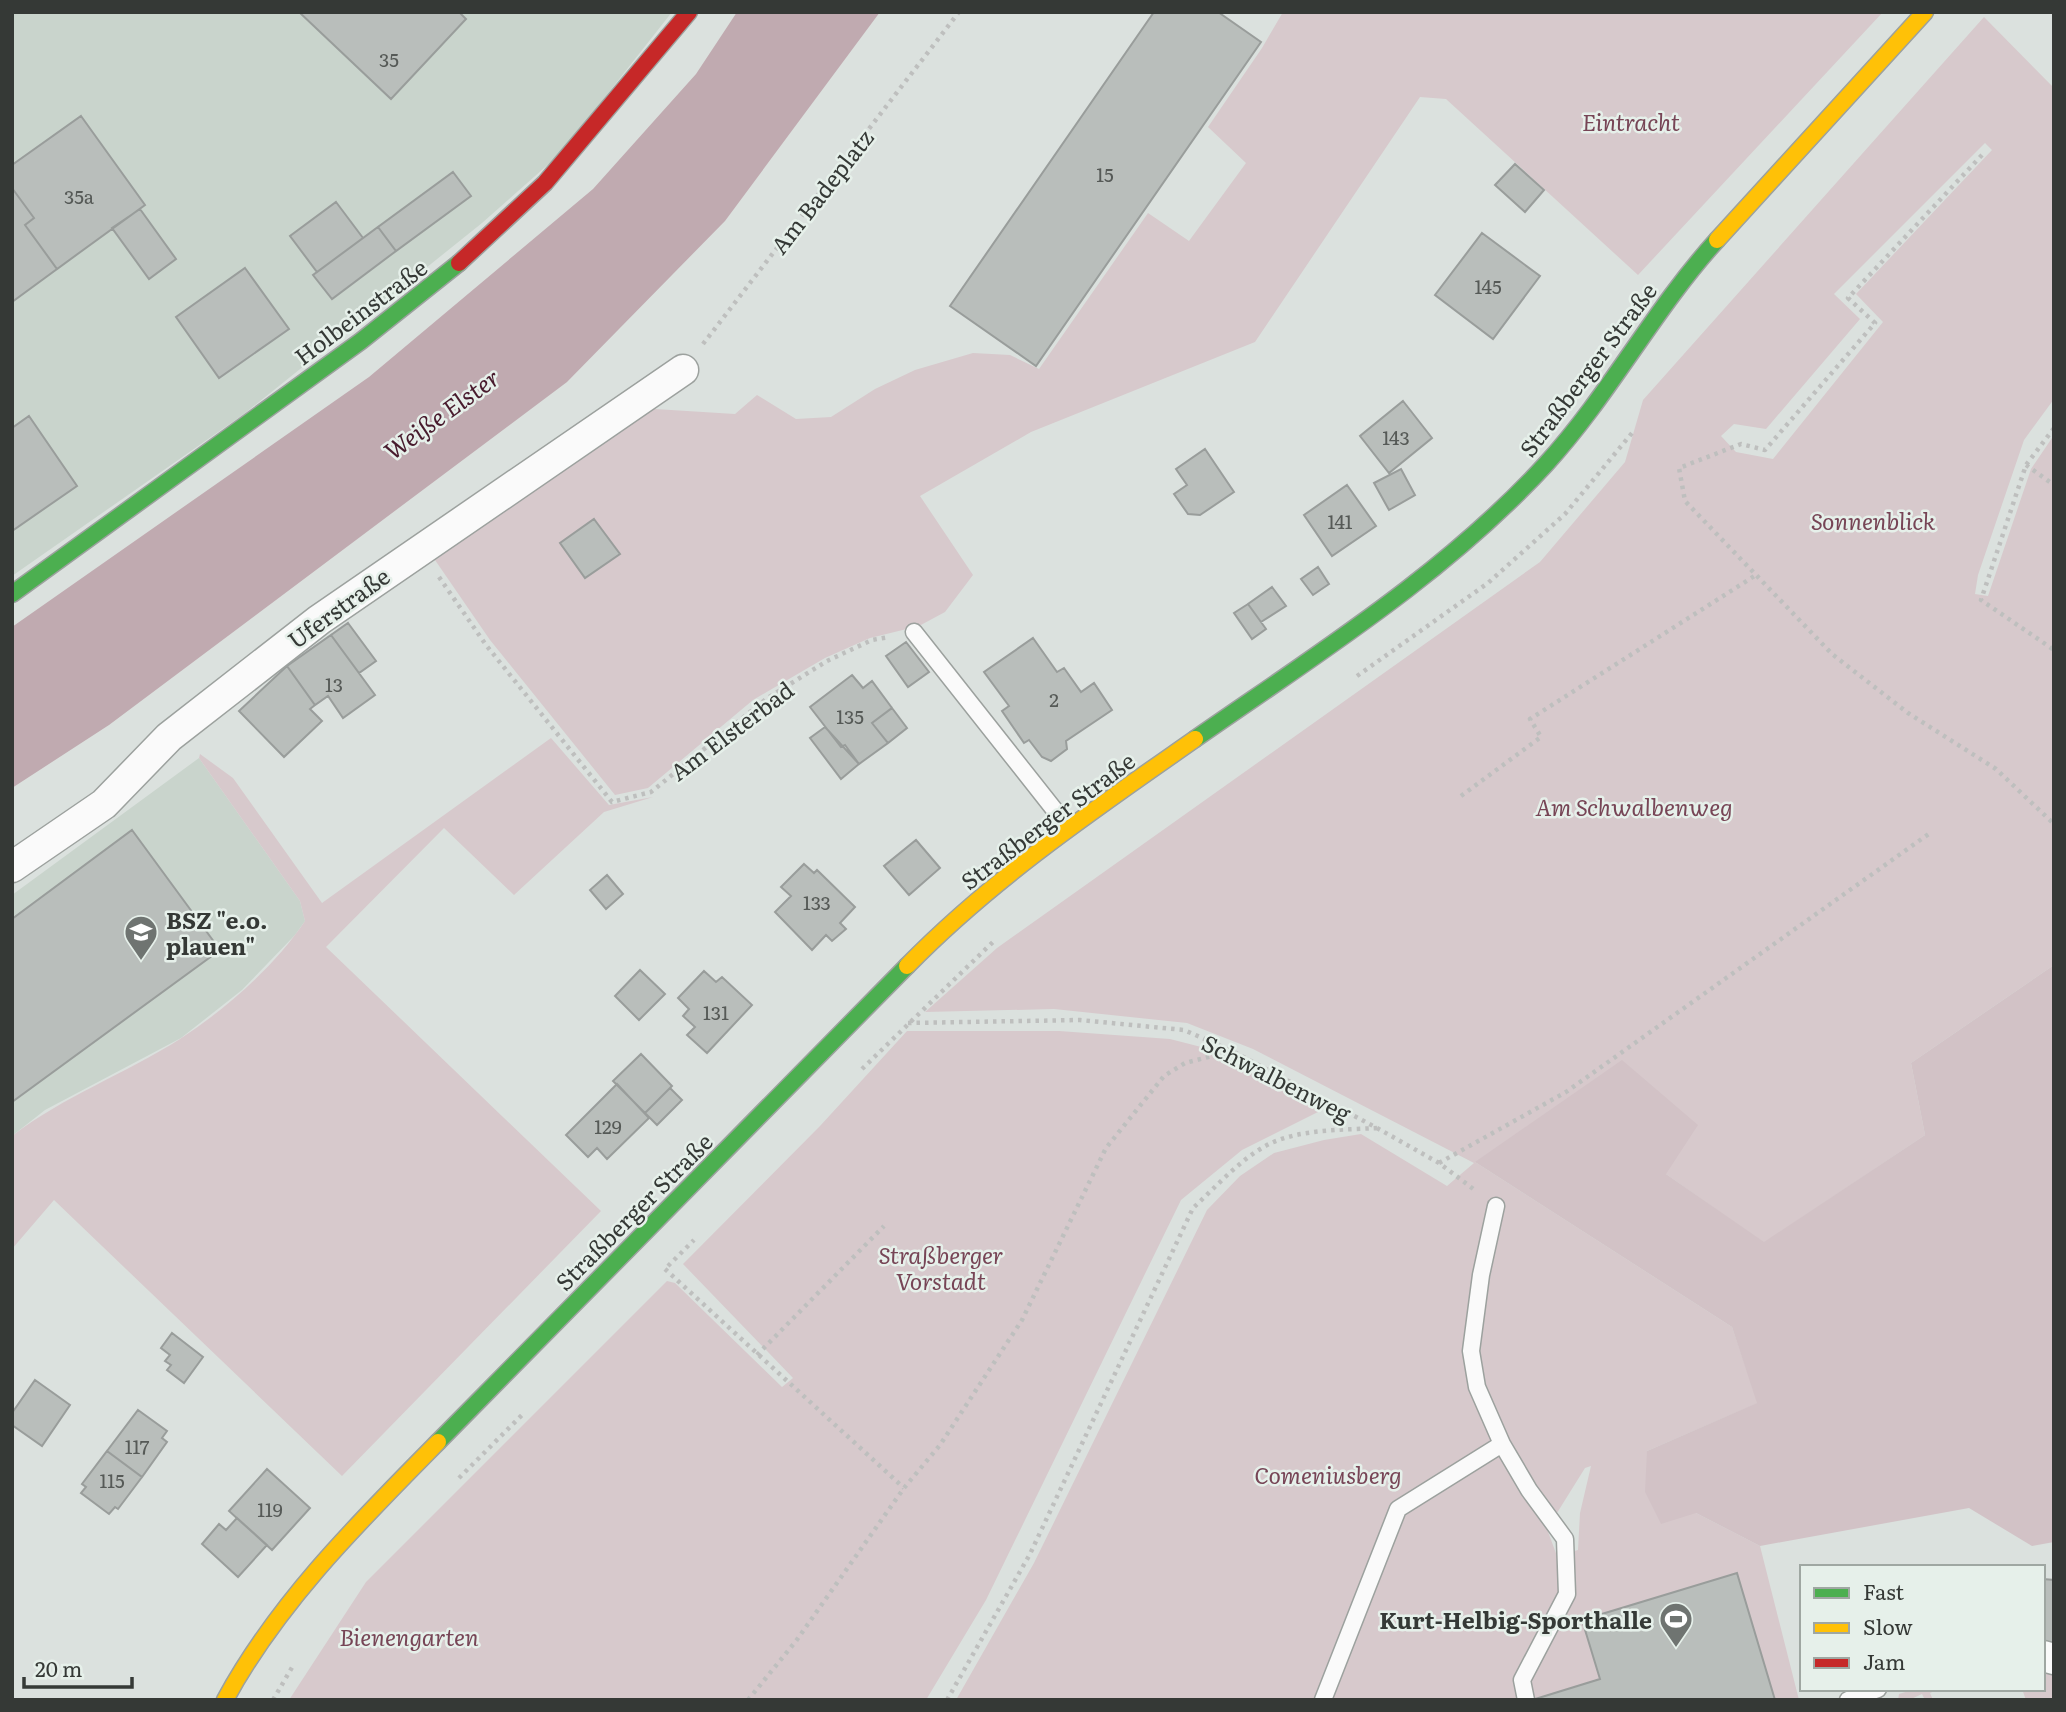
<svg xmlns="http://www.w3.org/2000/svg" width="2066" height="1712" font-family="Literata,serif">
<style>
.built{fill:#c9d4cc}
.green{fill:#d7c9cc;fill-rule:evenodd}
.forest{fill:#d2c2c6}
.water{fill:#c0aab0}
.building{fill:#b9bebb;stroke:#999d9b;stroke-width:2}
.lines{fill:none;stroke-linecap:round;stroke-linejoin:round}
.lane-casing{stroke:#9ca19e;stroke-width:19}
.street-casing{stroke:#9ca19e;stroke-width:33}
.fast-casing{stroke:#9ca19e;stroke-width:19}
.slow-casing{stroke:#9ca19e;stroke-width:19}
.jam-casing{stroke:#9ca19e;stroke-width:19}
.path{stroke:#bebfbe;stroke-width:4.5;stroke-dasharray:3.5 5;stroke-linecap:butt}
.lane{stroke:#fafafa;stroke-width:16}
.street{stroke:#fafafa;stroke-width:30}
.fast{stroke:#4caf50;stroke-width:16}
.slow{stroke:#ffc107;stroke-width:16}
.jam{stroke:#c62828;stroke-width:16}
.labels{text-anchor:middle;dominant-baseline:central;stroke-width:5;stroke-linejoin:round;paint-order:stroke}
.number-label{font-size:19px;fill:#565a57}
.park-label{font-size:23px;font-style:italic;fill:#774556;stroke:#e6f0ea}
.street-label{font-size:23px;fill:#353936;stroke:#e6f0ea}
.poi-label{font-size:23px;font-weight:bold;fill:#353936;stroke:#e6f0ea;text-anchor:start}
.water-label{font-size:24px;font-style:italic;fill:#481b2d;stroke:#e6f0ea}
</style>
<rect width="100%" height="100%" fill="#dbe1de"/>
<path class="built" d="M12,12H672L561,153L482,223L244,414L12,576Z
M199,758L300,901L305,921L295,935L242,990L181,1038L45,1110L12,1136V895Z"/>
<path class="green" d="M1283,12H1883L1638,275L1446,99L1420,97L1255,342L1031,432L920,496L973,575L945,612L919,626L870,638L825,658L753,700L648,788L615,795L490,640L435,560L639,408L735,414L757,395L796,419L831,417L875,389L915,370L973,353L1010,355L1039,369L1148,213L1189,241L1246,163L1208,127L1262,48Z
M1984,17L2054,88V399L2024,440L1978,575L1975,594L1988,596L2031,469L2054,435V965L1911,1063L1925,1135L1764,1243L1666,1174L1475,1162L1732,1327L1758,1403L1647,1451L1696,1513L1760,1546L1799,1700H956L1034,1563L1207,1210L1240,1176L1274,1153L1324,1140L1361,1134L1447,1186L1474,1163L1253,1049L1187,1023L1054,1009L925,1012L997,948L1540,562L1625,462L1643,400ZM1985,143L1992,150L1856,294L1883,322L1773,459L1736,452L1721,436L1734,424L1766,429L1860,319L1834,294ZM1591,1466L1580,1513L1578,1550L1557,1556L1547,1529L1585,1468Z
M551,738L609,805L653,797L604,812L514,895L444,828L326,947L601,1211L342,1476L54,1200L12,1249V1136C64,1096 125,1074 180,1039C226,1009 275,966 305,921L300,901L199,758L200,754L233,778L322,903Z
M907,1031H1059L1170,1039L1209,1049L1322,1110L1242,1150L1181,1200L986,1600L926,1700H289L366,1582L667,1281L675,1283L782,1387L793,1378L683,1264L820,1126Z
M2043,1668L2054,1673V1700H2026L2022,1689H2043Z
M1915,1689H1939L1930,1693L1933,1700H1925L1922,1694L1909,1700H1898L1899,1694Z"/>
<path class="forest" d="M2054,965V1542L2032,1546L1969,1508L1760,1546L1696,1513L1661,1524L1645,1492L1647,1451L1757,1403L1732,1327L1475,1162L1622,1060L1698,1125L1666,1174L1764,1242L1925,1135L1911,1063Z"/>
<path class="water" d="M737,12H880L725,221L567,382L109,725L12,788V627L369,377L593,189L696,74Z"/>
<path class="building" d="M299,12H459L466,19L391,99Z
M1154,12H1218L1261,42L1036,366L950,306Z
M81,116L145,205L57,269L25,225L34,218L12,188V165Z
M1515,164L1544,190L1525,212L1495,185Z
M453,172L471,196L396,251L378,227Z
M12,188L34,218L25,225L57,269L12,302Z
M336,202L363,238L317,272L290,236Z
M140,209L176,259L149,279L112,228Z
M378,227L396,251L332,299L313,275Z
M1482,233L1540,276L1493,339L1435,295Z
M245,268L289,329L219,378L176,317Z
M1403,401L1432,438L1389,473L1360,436Z
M29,416L77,486L12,531V428Z
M1205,449L1234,492L1200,515L1188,514L1174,494L1187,485L1176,469Z
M1401,469L1415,495L1389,510L1374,483Z
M1347,485L1376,526L1332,556L1304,515Z
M594,519L620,554L585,578L560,543Z
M1318,567L1329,584L1313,595L1301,579Z
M1272,587L1286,606L1261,622L1248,604Z
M1248,604L1266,629L1252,639L1234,613Z
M348,623L376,661L359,673L331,635Z
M331,635L375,695L343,718L328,696L315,705L287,666Z
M1033,638L1057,672L1064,668L1081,692L1094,683L1112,710L1066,741L1067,749L1051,761L1042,757L1029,740L1024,743L1002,711L1009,706L984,672Z
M906,642L929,672L908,687L886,656Z
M287,666L315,705L310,709L322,721L284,757L239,711Z
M852,675L863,688L872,681L892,708L872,723L888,743L859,764L845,745L841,747L810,707Z
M892,708L907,728L888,743L872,723Z
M825,727L859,764L841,779L810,738Z
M132,830L220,950L12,1102V919Z
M916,840L940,868L909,895L884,866Z
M804,864L814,873L817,870L855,907L840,923L846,929L832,941L826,935L812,950L775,912L791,896L781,887Z
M607,875L623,894L606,909L590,890Z
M640,970L665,994L639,1020L615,996Z
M704,971L716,982L722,977L752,1005L707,1053L687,1035L695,1027L683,1016L689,1009L678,998Z
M641,1054L672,1086L645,1113L613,1081Z
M617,1084L649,1118L607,1159L597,1148L588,1157L566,1135Z
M670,1088L682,1100L657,1125L645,1113Z
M172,1333L203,1357L184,1383L167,1370L171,1365L165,1361L170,1355L161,1348Z
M35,1380L70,1405L42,1446L12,1425V1413Z
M138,1410L167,1431L162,1438L167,1442L142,1477L107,1451Z
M107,1451L142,1477L118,1509L115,1507L109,1514L81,1493L86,1487L82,1484Z
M267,1469L310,1508L272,1550L229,1511Z
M237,1518L267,1545L238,1577L202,1544L219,1524L226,1530Z
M1737,1573L1775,1700H1532L1600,1679L1582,1620Z
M2043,1579L2054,1580V1653L2043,1651Z"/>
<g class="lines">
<defs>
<path id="lane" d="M914,632L1068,827
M1496,1206L1481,1275L1471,1351L1477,1387L1502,1444L1529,1490L1565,1539L1567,1594L1522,1680L1526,1700
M1323,1700L1398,1509L1502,1444
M1848,1700L1878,1689"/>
<path id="street" d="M12,867L104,804L169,737L319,620L683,370
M2043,1656L2054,1659"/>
<path id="fast" d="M12,594L361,341L459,263
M1195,739C1317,654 1445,574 1546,464C1610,394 1654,309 1717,240
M438,1442L907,966"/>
<path id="slow" d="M1717,240L1925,12
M907,966C993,878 1095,809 1195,739
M225,1700C278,1602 360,1521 438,1442"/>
<path id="jam" d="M459,263L545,183L689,12"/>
</defs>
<use href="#lane" class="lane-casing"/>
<use href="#street" class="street-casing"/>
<use href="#fast" class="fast-casing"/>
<use href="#slow" class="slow-casing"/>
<use href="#jam" class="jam-casing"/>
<path class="path" d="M1982,155L1848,298L1875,323L1765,450L1741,444L1679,468L1685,501L1832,654L1908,713L1996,769L2054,824
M703,344L959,12
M2054,428L2026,465L1981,600L2054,650
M2026,465L2054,485
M439,577L486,645L612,802L651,792L766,699L827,661L872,640L889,637
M1357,676L1488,583L1565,514L1632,433
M1461,796L1541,737L1530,719L1756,575
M908,1023L1080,1020L1184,1030L1232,1051L1377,1128L1439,1163L1476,1191
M862,1069L994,941
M1439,1163L1566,1092L1930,833
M668,1266L694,1240
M665,1269L904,1488
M757,1355L884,1226
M459,1478L525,1412
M273,1700L294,1664
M748,1700L796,1641L904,1488L940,1445L1022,1320L1106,1148L1164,1076L1185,1063L1232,1051
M947,1700L1030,1554L1193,1208C1216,1187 1240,1159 1269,1144C1300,1129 1343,1130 1377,1128"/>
<use href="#lane" class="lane"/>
<use href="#street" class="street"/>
<use href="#fast" class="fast"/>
<use href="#slow" class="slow"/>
<use href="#jam" class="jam"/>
</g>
<defs>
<symbol id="school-pin" viewBox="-11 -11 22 30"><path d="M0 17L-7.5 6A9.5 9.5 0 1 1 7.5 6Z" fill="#6f7471" stroke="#e6f0ea"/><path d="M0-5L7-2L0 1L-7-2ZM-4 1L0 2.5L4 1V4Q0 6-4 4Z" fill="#fff"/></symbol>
<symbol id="stadium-pin" viewBox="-11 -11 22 30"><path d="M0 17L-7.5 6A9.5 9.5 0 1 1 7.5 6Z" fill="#6f7471" stroke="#e6f0ea"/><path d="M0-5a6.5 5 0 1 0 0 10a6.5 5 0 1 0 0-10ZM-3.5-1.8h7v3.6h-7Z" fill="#fff"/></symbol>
</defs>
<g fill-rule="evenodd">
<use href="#school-pin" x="122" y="913" width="38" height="52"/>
<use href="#stadium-pin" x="1657" y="1600" width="38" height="52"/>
</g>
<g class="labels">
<g class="number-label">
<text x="389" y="59">35</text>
<text x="1105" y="174">15</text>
<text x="79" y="196">35a</text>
<text x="1488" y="286">145</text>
<text x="1396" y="437">143</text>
<text x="1340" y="521">141</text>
<text x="334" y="684">13</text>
<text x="1054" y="699">2</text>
<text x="850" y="716">135</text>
<text x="817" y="902">133</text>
<text x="716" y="1012">131</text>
<text x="608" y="1126">129</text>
<text x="137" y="1446">117</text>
<text x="112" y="1480">115</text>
<text x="270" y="1509">119</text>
</g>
<g class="park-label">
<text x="1631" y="121">Eintracht</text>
<text x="1873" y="520">Sonnenblick</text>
<text x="1634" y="806">Am Schwalbenweg</text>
<text x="941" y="1254">Straßberger<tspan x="941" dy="26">Vorstadt</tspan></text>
<text x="1328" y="1474">Comeniusberg</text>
<text x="409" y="1636">Bienengarten</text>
</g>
<g class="street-label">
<text transform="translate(821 191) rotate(-52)">Am Badeplatz</text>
<text transform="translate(360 311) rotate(-37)">Holbeinstraße</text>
<text transform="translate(1587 369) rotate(-53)">Straßberger Straße</text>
<text transform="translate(338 607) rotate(-36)">Uferstraße</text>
<text transform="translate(731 730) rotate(-37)">Am Elsterbad</text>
<text transform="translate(1047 820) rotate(-37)">Straßberger Straße</text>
<text transform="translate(1277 1077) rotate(27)">Schwalbenweg</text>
<text transform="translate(633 1211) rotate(-45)">Straßberger Straße</text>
</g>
<g class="poi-label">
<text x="166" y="919">BSZ "e.o.<tspan x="166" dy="26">plauen"</tspan></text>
<text x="1652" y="1619" text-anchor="end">Kurt-Helbig-Sporthalle</text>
</g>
<g class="water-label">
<text transform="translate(441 413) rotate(-36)">Weiße Elster</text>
</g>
</g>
<rect width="2066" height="1712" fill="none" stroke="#353936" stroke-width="28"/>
<rect x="1800" y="1565" width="245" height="126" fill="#e6f0ea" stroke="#9fa7a2" stroke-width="2"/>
<rect x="1814" y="1588" width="35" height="10" fill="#4caf50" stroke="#9fa7a2" stroke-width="2"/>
<text x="1863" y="1600" font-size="21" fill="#353936">Fast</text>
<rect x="1814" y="1623" width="35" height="10" fill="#ffc107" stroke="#9fa7a2" stroke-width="2"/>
<text x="1863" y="1635" font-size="21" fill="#353936">Slow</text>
<rect x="1814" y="1658" width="35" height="10" fill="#c62828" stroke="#9fa7a2" stroke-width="2"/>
<text x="1863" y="1670" font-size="21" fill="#353936">Jam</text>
<path d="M24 1677v10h108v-10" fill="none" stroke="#353936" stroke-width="3.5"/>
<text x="35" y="1677" font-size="21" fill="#353936" stroke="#e6f0ea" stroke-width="5" paint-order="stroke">20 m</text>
</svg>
